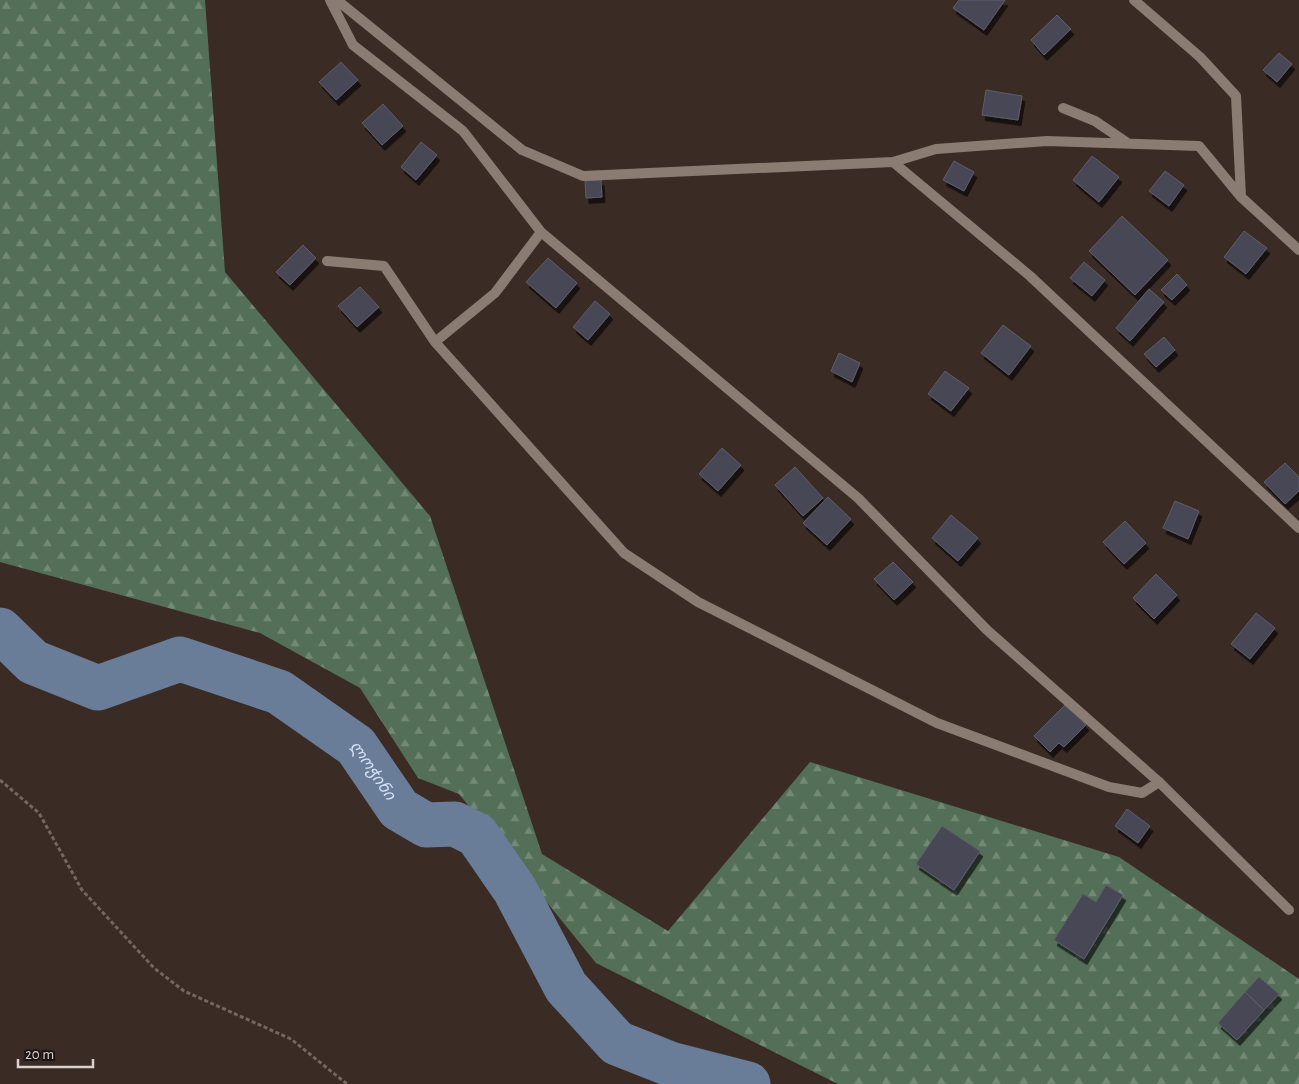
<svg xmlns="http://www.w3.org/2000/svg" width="1299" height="1084" font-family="'Alegreya Sans','Noto Sans Georgian',sans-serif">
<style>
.forest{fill:url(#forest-firs)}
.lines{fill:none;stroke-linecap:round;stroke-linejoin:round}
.river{stroke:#697c98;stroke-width:45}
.building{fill:#474655;stroke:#5d5d6c;filter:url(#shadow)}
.path{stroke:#746762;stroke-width:3;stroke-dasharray:4 2.5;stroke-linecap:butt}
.service{stroke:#8a7c73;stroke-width:10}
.minor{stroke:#8a7c73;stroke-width:10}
.labels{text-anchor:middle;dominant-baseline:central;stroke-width:4;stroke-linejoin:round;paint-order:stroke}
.water-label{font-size:16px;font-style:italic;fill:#d5e3f7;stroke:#1c1513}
</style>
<defs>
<pattern id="forest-firs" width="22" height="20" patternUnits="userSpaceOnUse" patternTransform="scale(1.25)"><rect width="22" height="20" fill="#536f58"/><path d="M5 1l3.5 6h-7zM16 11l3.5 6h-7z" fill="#738976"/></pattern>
<filter id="shadow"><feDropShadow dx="3" dy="5.5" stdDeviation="0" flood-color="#0009"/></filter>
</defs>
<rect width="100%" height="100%" fill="#3a2b25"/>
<path class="forest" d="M0,0H205L225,272L430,516L542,854L668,931L810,762L1119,857L1299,979V1084H838L596,963L459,794L418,778L360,688L260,633L0,562Z"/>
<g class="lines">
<path class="river" id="s1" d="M0,630L33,662L98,688L180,659L279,692L356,746L399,809L426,825L455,824L477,835L515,890L566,987L617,1043L670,1064L748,1084"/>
</g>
<path class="building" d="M959,0H1005L984,30L953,8Z
M1057,15L1071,29L1044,55L1031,40Z
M1279,53L1292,64L1277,82L1263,70Z
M341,62L358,80L336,100L319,82Z
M986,90L1022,96L1018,120L982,115Z
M383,104L403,126L382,145L362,123Z
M421,142L437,155L416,180L401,167Z
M1092,156L1119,177L1099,202L1073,180Z
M954,161L974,172L964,191L943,180Z
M1165,171L1184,185L1169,206L1149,191Z
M601,180L602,197L586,198L585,181Z
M1122,216L1168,260L1135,295L1089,251Z
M1244,231L1267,248L1246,274L1224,257Z
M303,245L316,258L290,285L276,272Z
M548,258L577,283L556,308L526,282Z
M1084,262L1105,280L1092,296L1070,278Z
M1177,274L1187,285L1172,300L1161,290Z
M360,287L379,307L357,327L338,306Z
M1149,289L1164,302L1130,341L1116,328Z
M595,301L610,314L588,340L573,327Z
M1003,325L1031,346L1009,375L981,353Z
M1164,337L1175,350L1156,367L1144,354Z
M839,353L860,363L852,382L831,371Z
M945,371L969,388L951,411L928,394Z
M722,448L741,465L718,491L699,474Z
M1285,463L1299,477V491L1285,504L1264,482Z
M795,467L823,498L803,516L775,485Z
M828,497L851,519L827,545L803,523Z
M1175,501L1199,511L1188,539L1163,528Z
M951,515L978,538L958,561L932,538Z
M1125,521L1146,543L1124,564L1103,542Z
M893,562L913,582L894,600L874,579Z
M1156,574L1177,595L1154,619L1133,598Z
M1256,613L1275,628L1250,659L1231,644Z
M1065,705L1086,725L1064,747L1059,743L1050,752L1034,736Z
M1127,809L1150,826L1138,843L1115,826Z
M942,826L980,851L954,890L916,864Z
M1106,885L1123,895L1084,959L1054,940L1083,894L1096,902Z
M1259,977L1279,994L1264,1010L1245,992Z
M1245,992L1264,1010L1237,1040L1218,1023Z"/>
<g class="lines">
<path class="path" d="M0,780L39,813L82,890L154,968L184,991L291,1039L347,1084"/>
<path class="service" d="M1063,108L1095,121L1126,142
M1159,782L1289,910"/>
<path class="minor" d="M337,0L522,150L583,176L893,162L1030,276L1299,528
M1134,0L1200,57L1236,96L1241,197
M893,162L936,149L1047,141L1199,146L1241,197L1299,250
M327,261L384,266L435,342L624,553L698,602L937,723L1109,787L1142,793L1159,782L987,630L858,498L541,232L463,131L353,45L330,0
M435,342L495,293L541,232"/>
</g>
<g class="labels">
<g class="water-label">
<text stroke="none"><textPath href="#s1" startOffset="431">ლოჭინი</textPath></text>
</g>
</g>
<path d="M18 1059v8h75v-8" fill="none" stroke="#dad0cc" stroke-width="2.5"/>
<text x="25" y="1059" font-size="15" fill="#dad0cc" stroke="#1c1513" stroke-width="4" paint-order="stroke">20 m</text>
</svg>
